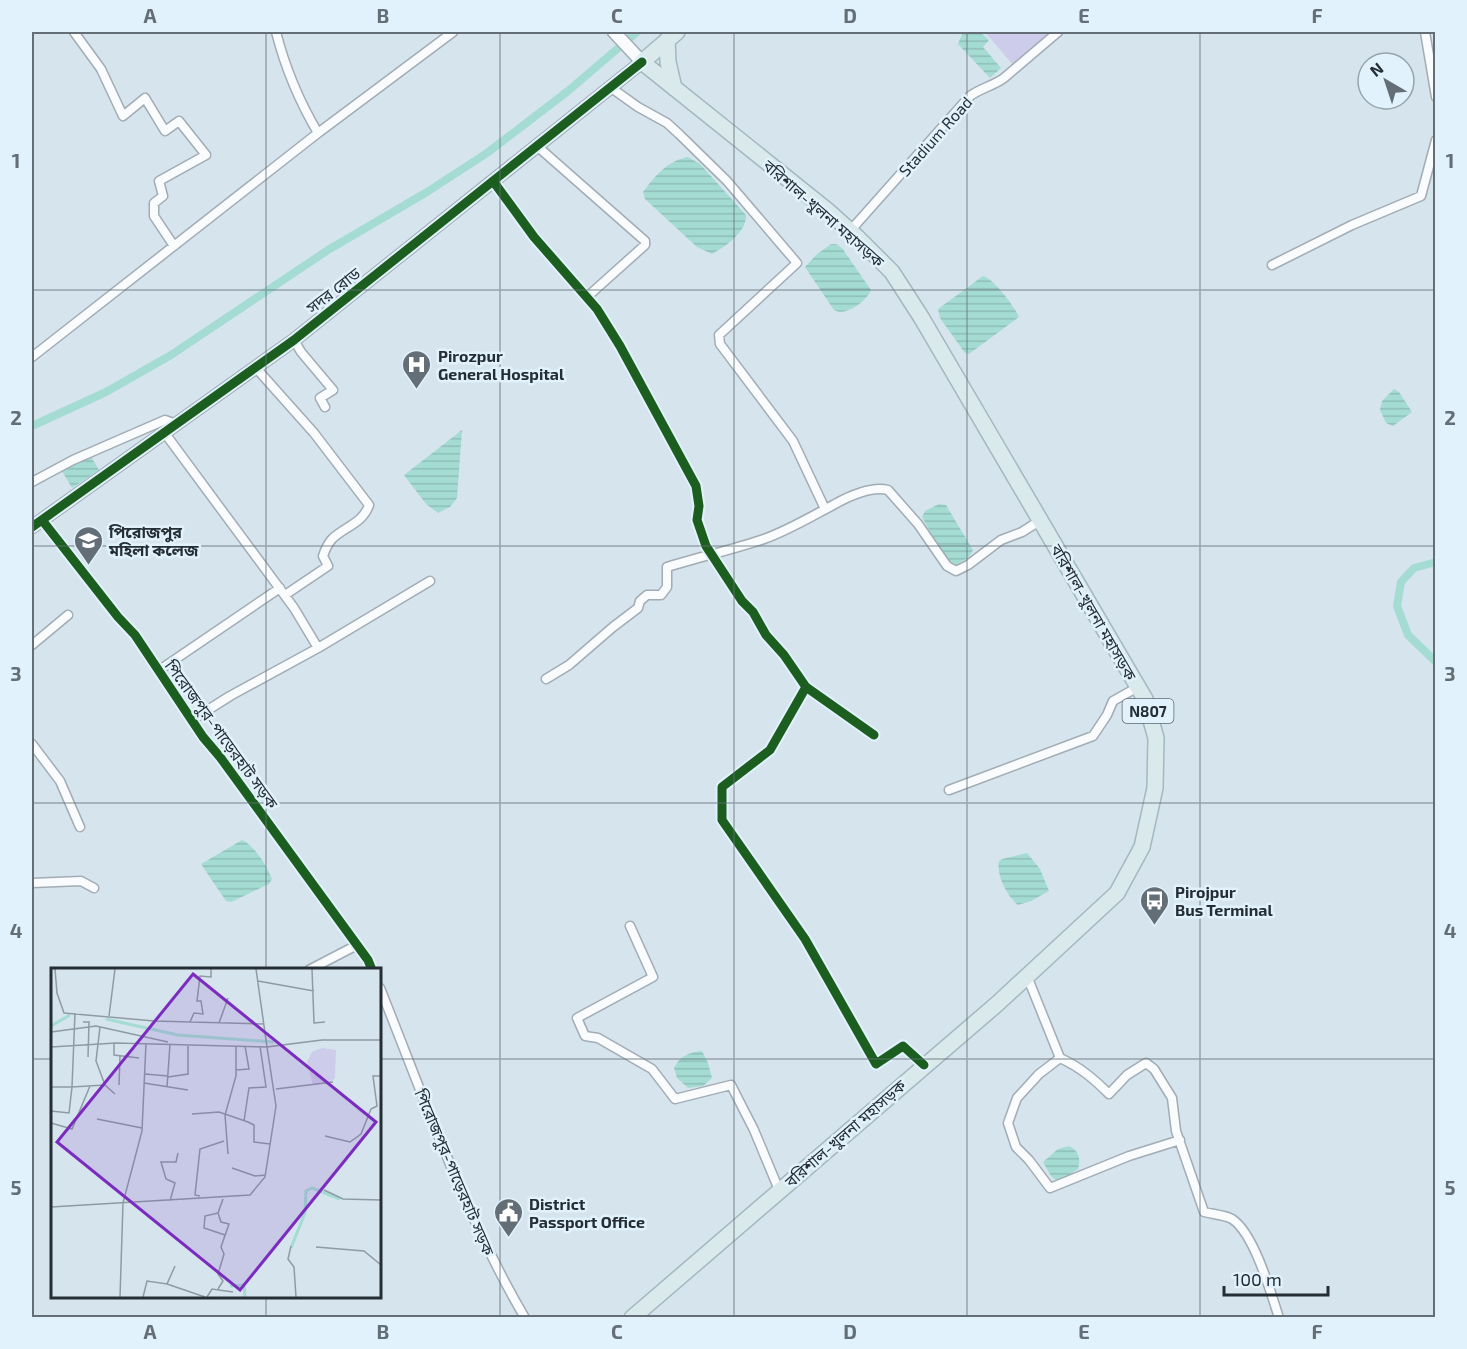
<svg xmlns="http://www.w3.org/2000/svg" width="1467" height="1349" font-family="'Exo 2','Noto Sans Bengali',sans-serif">
<style>
.green{fill:#cdcceb}
.water{fill:url(#water-rules)}
.lines{fill:none;stroke-linecap:round;stroke-linejoin:round}
.canal{stroke:#a4dcd3;stroke-width:8}
.street-casing{stroke:#a1acb4;stroke-width:11}
.secondary-casing{stroke:#a1acb4;stroke-width:15}
.highway-casing{stroke:#a3b8bf;stroke-width:18}
.street{stroke:#f9fbfc;stroke-width:8}
.secondary{stroke:#f9fbfc;stroke-width:12}
.highway{stroke:#dae9ec;stroke-width:15}
.cycleway-casing{stroke:#e2f2fc;stroke-width:13}
.cycleway{stroke:#1b5e20;stroke-width:9}
.grid{fill:none;stroke:#636e76;stroke-width:1.5;stroke-opacity:0.55}
.labels{text-anchor:middle;dominant-baseline:central;stroke-width:5;stroke-linejoin:round;paint-order:stroke}
.shield{fill:#e2f2fc;stroke:#5e6971;stroke-width:1.5}
.shield-label{font-size:15px;font-weight:bold;fill:#252e35}
.street-label{font-size:16px;fill:#252e35;stroke:#e2f2fc}
.poi-label{font-size:16px;font-weight:bold;fill:#252e35;stroke:#e2f2fc;text-anchor:start}
.inset-river{fill:none;stroke:#a4dcd3;stroke-width:3}
.inset-road{fill:none;stroke:#8f9ba4;stroke-width:1.5}
.view{fill:#7b2cbf;fill-opacity:0.15;stroke:#7b2cbf;stroke-width:3}
.inset-edge{fill:none;stroke:#252e35;stroke-width:3}
.neatline{fill:none;stroke:#636e76;stroke-width:2}
.grid-label{font-size:20px;text-anchor:middle;font-weight:bold;fill:#636e76}
</style>
<defs>
<pattern id="water-rules" width="6" height="5" patternUnits="userSpaceOnUse" patternTransform="scale(1.5)"><rect width="6" height="5" fill="#a4dcd3"/><path d="M0 2.5h6" fill="none" stroke="#8dbdb6"/></pattern>
</defs>
<rect width="100%" height="100%" fill="#d6e4ee"/>
<path class="green" d="M985,32H1051L1014,66Z"/>
<path class="water" d="M963,32H980L989,40L983,47L1001,68L990,78L958,44Z
M688,157L700,164L746,215C747,232 725,247 712,254L697,247L645,199L643,192C655,176 667,161 688,157Z
M831,244H836L842,248L871,290C866,302 845,317 834,310L805,267L816,255Z
M983,276C993,278 1015,307 1019,317L969,354L965,353L940,318L938,309Z
M1394,389L1399,392L1412,412L1393,426L1386,423L1380,410L1382,401Z
M462,430L457,498L450,507L438,513L426,504L404,475Z
M90,455L99,470L72,488L62,471Z
M939,504L946,505L973,550L969,557L956,565C943,560 929,529 922,517L925,511Z
M242,840C255,846 267,866 272,879L269,884L231,902L226,901L201,864Z
M1027,853L1040,869L1049,891L1031,901L1018,905C1007,896 996,875 999,861L1002,859Z
M702,1051L708,1063L712,1078L703,1086L688,1088L677,1078L674,1068C679,1057 689,1052 702,1051Z
M1069,1146C1079,1151 1081,1158 1078,1169L1063,1179L1056,1180L1051,1176L1043,1162L1058,1149Z"/>
<g class="lines">
<path class="canal" d="M32,426L106,392L171,355L328,250L427,192L487,153L568,91L637,32
M1436,562L1414,568L1401,582L1397,606L1408,635L1436,662"/>
<defs>
<path id="street" d="M74,32L101,69L123,116L145,98L165,131L179,121L206,155L159,181L163,196L154,203V216L174,246
M276,32C285,67 299,101 318,133
M1425,32L1436,97
M610,87L638,107L667,123L679,134L727,181L797,263L719,335L720,344L793,441L825,509
M537,146L645,241V245L587,297
M493,181L534,237L597,309L620,346L696,486L699,506L697,520L706,546L742,601L753,612L766,635L784,655L806,687L874,735
M850,231L970,96C981,88 993,86 1004,78L1058,32
M1272,265L1352,225L1421,196L1436,140
M294,340L301,352L333,390L320,398L325,407
M32,357L318,133L453,32
M256,368L314,433L369,505C363,523 346,526 333,538C328,543 325,550 323,556L328,566L285,595
M164,432L294,608L318,648
M32,482L73,460L165,420L176,424
M42,520L118,617L135,635L203,737L220,757L368,960L372,970
M32,645L68,615
M158,671L280,588
M546,679L569,665L613,627L638,608L640,601L647,595H661L667,587V567C699,557 732,550 764,539C789,530 812,516 835,504C849,496 872,486 888,490L918,524L947,566L956,571L968,565L1001,540L1022,532L1041,520
M806,687L770,750L722,787V820L805,939L876,1064L903,1046L924,1065
M192,720L230,696L318,648L430,581
M32,744L60,781L80,827
M949,790L1093,736L1107,715L1113,701L1138,687
M32,883L81,881L94,888
M630,926L653,977L577,1018L585,1036L598,1038L652,1069L675,1099L731,1085L754,1130L779,1190
M309,970L357,945
M1027,976L1060,1058C1080,1067 1094,1079 1109,1094L1127,1075L1146,1063L1154,1069L1172,1098L1176,1131L1204,1212C1212,1214 1225,1215 1232,1219C1254,1233 1271,1293 1279,1318
M380,988C425,1100 464,1214 525,1318
M1060,1058L1039,1074L1017,1098L1008,1123L1016,1147L1029,1160L1050,1188L1129,1156L1180,1140"/>
<path id="secondary" d="M32,527L294,340L642,62L614,32"/>
<path id="highway" d="M667,40L668,62L674,88
M632,1318L997,1004L1117,893L1142,847L1155,788L1156,738L1145,699L921,317L892,272L858,238L828,211L642,62L677,32"/>
</defs>
<use href="#street" class="street-casing"/>
<use href="#secondary" class="secondary-casing"/>
<use href="#highway" class="highway-casing"/>
<use href="#street" class="street"/>
<use href="#secondary" class="secondary"/>
<use href="#highway" class="highway"/>
<defs>
<path id="cycleway" d="M493,181L534,237L597,309L620,346L696,486L699,506L697,520L706,546L742,601L753,612L766,635L784,655L806,687L874,735
M42,520L118,617L135,635L203,737L220,757L368,960L372,970
M32,527L294,340L642,62
M806,687L770,750L722,787V820L805,939L876,1064L903,1046L924,1065"/>
</defs>
<use href="#cycleway" class="cycleway-casing"/>
<use href="#cycleway" class="cycleway"/>
</g>
<path class="grid" d="M266,32V970M500,32V1318M734,32V1318M967,32V1318M1200,32V1318M32,290H1436M32,546H1436M32,803H1436M32,1059H52M380,1059H1436M266,1296V1318"/>
<defs>
<symbol id="hospital-pin" viewBox="-11 -11 22 30"><path d="M0 17L-7.5 6A9.5 9.5 0 1 1 7.5 6Z" fill="#636e76" stroke="#e2f2fc"/><path d="M-5-5h3v3.5h4V-5h3V5h-3V1.5h-4V5h-3Z" fill="#fff"/></symbol>
<symbol id="university-pin" viewBox="-11 -11 22 30"><path d="M0 17L-7.5 6A9.5 9.5 0 1 1 7.5 6Z" fill="#636e76" stroke="#e2f2fc"/><path d="M0-5L7-2L0 1L-7-2ZM-4 1L0 2.5L4 1V4Q0 6-4 4Z" fill="#fff"/></symbol>
<symbol id="bus-pin" viewBox="-11 -11 22 30"><path d="M0 17L-7.5 6A9.5 9.5 0 1 1 7.5 6Z" fill="#636e76" stroke="#e2f2fc"/><path d="M-5-6H5V4H4V6H2V4H-2V6H-4V4H-5ZM-3.5-4V0h7V-4ZM-3.5 1.2v1.5H-2V1.2ZM2 1.2v1.5H3.5V1.2Z" fill="#fff"/></symbol>
<symbol id="civic-pin" viewBox="-11 -11 22 30"><path d="M0 17L-7.5 6A9.5 9.5 0 1 1 7.5 6Z" fill="#636e76" stroke="#e2f2fc"/><path d="M-.6-6.5H3V-4.5H.6V-3L4-1V1h2V6H-6V1h2V-1L-.6-3ZM-1.2 2.5V6h2.4V2.5Z" fill="#fff"/></symbol>
</defs>
<g fill-rule="evenodd">
<use href="#hospital-pin" x="400" y="348" width="33" height="45"/>
<use href="#university-pin" x="72" y="524" width="33" height="45"/>
<use href="#bus-pin" x="1138" y="884" width="33" height="45"/>
<use href="#civic-pin" x="492" y="1196" width="33" height="45"/>
</g>
<g class="labels">
<rect class="shield" x="1122.5" y="699" width="51" height="24" rx="4.5"/>
<g class="shield-label">
<text x="1148" y="711">N807</text>
</g>
<g class="street-label">
<text transform="translate(935 136) rotate(-48)">Stadium Road</text>
<text transform="translate(824 213) rotate(41)">বরিশাল-খুলনা মহাসড়ক</text>
<text transform="translate(333 290) rotate(-38)">সদর রোড</text>
<text transform="translate(1094 612) rotate(60)">বরিশাল-খুলনা মহাসড়ক</text>
<text transform="translate(222 734) rotate(54)">পিরোজপুর-পাড়েরহাট সড়ক</text>
<text transform="translate(845 1133) rotate(-41)">বরিশাল-খুলনা মহাসড়ক</text>
<text transform="translate(455 1172) rotate(67)">পিরোজপুর-পাড়েরহাট সড়ক</text>
</g>
<g class="poi-label">
<text x="438" y="355">Pirozpur<tspan x="438" dy="18">General Hospital</tspan></text>
<text x="109" y="531">পিরোজপুর<tspan x="109" dy="18">মহিলা কলেজ</tspan></text>
<text x="1175" y="891">Pirojpur<tspan x="1175" dy="18">Bus Terminal</tspan></text>
<text x="529" y="1203">District<tspan x="529" dy="18">Passport Office</tspan></text>
</g>
</g>
<g transform="translate(51 968)">
<rect width="330" height="330" fill="#d6e4ee"/>
<path d="M271,80L285,82L284,110L279,115L262,117L256,94L261,84Z" fill="#cdcceb"/>
<path class="inset-river" d="M55,51L127,67L223,74M0,58L19,47M240,280L254,245L255,223L261,220L289,231M179,318L193,317L194,329"/>
<path class="inset-road" d="M4,1L6,25L13,45L103,53L213,56M205,1L216,79M261,1L263,55L274,54M207,13L263,23M24,45L21,119L54,117M58,48L64,1M32,54H38L37,89M139,54L143,45L152,46L150,33H146L149,8L160,9V1M168,55L177,30M49,59L45,93L54,117L64,126M0,64L45,58L117,74M63,75V87L88,90M0,79L65,75L216,79M185,102L198,101L194,78M94,106L117,108M117,109L137,106V78M93,115L137,122M68,117L69,88M0,119H21L18,145L0,143M116,119L119,76M225,121L282,114M141,146L168,144L197,154L203,157V174L219,176M46,151L91,160M193,153L198,120L215,119L209,78M0,155L21,161L39,118M274,168L299,174L310,166L320,141L326,138L322,108H330M177,186L174,147L185,108V78M181,200L204,208L215,207M273,222L292,231L330,232M149,228L144,227L149,181L173,173M119,233L124,215L115,211L110,194H125L127,185M72,235L91,163L95,75M0,239L199,227L214,209L225,138L216,79L271,72H330M167,245L154,248L153,260L174,267M240,278L237,291L243,299L245,329M265,279L313,283L330,297M116,316L154,329M167,321L172,313L167,306L173,286L170,279L178,256L170,254L167,245L172,231M69,329L72,235M92,329L96,313L116,316L124,298M156,329L161,321L182,324"/>
<path class="view" d="M142,6L325,154L189,322L6,174Z"/>
<rect width="330" height="330" class="inset-edge"/>
</g>
<rect width="1467" height="1349" fill="none" stroke="#e2f2fc" stroke-width="66"/>
<g transform="translate(1386 81) rotate(321)"><circle r="28" fill="#e2f2fc" stroke="#96a4ac" stroke-width="1.5"/>
<path d="M0-4.5L10 22L0 15L-10 22Z" fill="#636e76"/>
<text y="-9" font-size="16" font-weight="bold" text-anchor="middle" fill="#252e35">N</text>
</g>
<path d="M1224 1286v9h104v-9" fill="none" stroke="#252e35" stroke-width="3"/>
<text x="1233" y="1286" font-size="18" fill="#252e35" stroke="#e2f2fc" stroke-width="4.5" paint-order="stroke">100 m</text>
<rect x="33" y="33" width="1401" height="1283" class="neatline"/>
<g class="grid-label">
<text x="150" y="23">A</text>
<text x="383" y="23">B</text>
<text x="617" y="23">C</text>
<text x="850" y="23">D</text>
<text x="1084" y="23">E</text>
<text x="1317" y="23">F</text>
<text x="16" y="168">1</text>
<text x="1450" y="168">1</text>
<text x="16" y="425">2</text>
<text x="1450" y="425">2</text>
<text x="16" y="681">3</text>
<text x="1450" y="681">3</text>
<text x="16" y="938">4</text>
<text x="1450" y="938">4</text>
<text x="16" y="1195">5</text>
<text x="1450" y="1195">5</text>
<text x="150" y="1339">A</text>
<text x="383" y="1339">B</text>
<text x="617" y="1339">C</text>
<text x="850" y="1339">D</text>
<text x="1084" y="1339">E</text>
<text x="1317" y="1339">F</text>
</g>
</svg>
